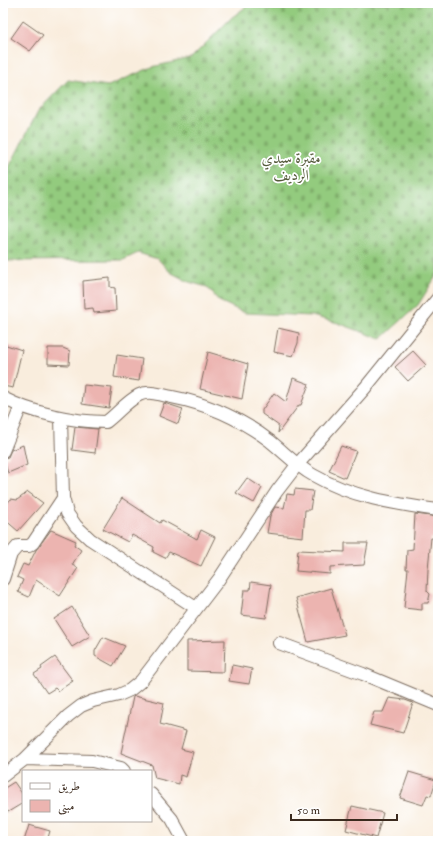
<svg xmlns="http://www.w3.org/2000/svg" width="441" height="844" font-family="'IM FELL Double Pica',Amiri,serif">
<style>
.cemetery{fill:url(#cemetery-stones);stroke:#677a4e}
.building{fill:#ecb4b0}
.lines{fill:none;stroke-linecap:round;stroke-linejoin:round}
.street-casing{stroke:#7e6e61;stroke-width:14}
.street{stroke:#fff;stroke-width:12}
.labels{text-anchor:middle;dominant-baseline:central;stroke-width:3.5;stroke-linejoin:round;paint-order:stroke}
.park-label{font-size:15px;fill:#555a3b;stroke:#fff}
</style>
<defs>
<pattern id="cemetery-stones" width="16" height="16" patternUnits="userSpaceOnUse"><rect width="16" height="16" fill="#93cb7e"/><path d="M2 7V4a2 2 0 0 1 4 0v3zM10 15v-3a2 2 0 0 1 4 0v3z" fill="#80ae6c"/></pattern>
</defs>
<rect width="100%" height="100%" fill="#fff"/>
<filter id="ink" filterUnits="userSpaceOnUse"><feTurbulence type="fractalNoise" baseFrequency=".025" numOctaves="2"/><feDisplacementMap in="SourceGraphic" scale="8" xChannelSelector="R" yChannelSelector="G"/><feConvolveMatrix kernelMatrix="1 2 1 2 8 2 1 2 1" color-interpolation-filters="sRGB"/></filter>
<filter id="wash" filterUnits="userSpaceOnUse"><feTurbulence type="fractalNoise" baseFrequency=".012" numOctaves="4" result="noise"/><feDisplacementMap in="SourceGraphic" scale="16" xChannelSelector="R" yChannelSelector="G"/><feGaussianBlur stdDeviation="0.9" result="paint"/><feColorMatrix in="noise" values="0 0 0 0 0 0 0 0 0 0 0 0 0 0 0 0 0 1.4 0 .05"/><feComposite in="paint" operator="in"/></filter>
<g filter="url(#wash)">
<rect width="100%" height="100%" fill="#f9eddd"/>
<path class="cemetery" d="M251,3H438V273L418,305L381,339L338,323L312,316L245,313L219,301L207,287L189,282L170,272L158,259L138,253L123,260L3,261V179L38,111L68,80L108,86L152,67L191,58L231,18Z"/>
<g id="blocks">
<path class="building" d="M23,21L43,35L30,51L11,38Z
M110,278V287L115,288L116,311L94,313L93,308L84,309L83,281Z
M278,328L299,333L298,343L293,356L274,352Z
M3,344L22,350L13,388L3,386Z
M48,348H63L70,351L69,365L48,364Z
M413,351L426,365L408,381L395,367Z
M208,352L248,364L242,399L200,389Z
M117,355L142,359L139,381L114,377Z
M293,378L309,384L301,405H299L278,433L279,426L262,414V410L274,393L286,402Z
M84,385L112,388L109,408L82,404Z
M164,403L183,409L178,424L159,416Z
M75,427L98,429L95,453L72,450Z
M23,445L27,465L8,473L3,458L8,457L11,450Z
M341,446L356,451L345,478L329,471Z
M247,478L262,488L254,503L236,493Z
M295,489L313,491L310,510H305L303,537L267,533L270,516L275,507L284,508L287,494L294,495Z
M28,492L43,503L18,531L3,518V508L11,499L17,500Z
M122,498L160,523L162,520L197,539L201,530L215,537L201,566L169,552L165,558L153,552L154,547L132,535L128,542L103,529Z
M415,514L438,517L437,539L431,538L428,569L427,591L430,594L428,603H422V610L404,608L408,569H406L407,550L413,549Z
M51,530L76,541L74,545L81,550L72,565L78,568L60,596L36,580L29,597L18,592L23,580L17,577L23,564L28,566L36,550Z
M345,543H368L364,565L330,567V574L296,571L298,550L345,552Z
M251,582L271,585L266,618L241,615L244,590H250Z
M331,588L345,635L308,642L296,598Z
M72,607L90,636L72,647L54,619Z
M103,637L125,646L113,666L95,656V651Z
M225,640L224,672L187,671V641Z
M55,657L73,681L58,691L55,688L47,693L34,674L42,669L41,667Z
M232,665L252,669L249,684L229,681Z
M134,696L164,703L160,724L186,731L181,749L193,752L186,777L180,775L179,784L155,778L152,765L121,753L133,697Z
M389,698L405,700L413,703L403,733L370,725L374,712H383Z
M409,772L436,780L431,796L427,795L423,805L400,798Z
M14,782L23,795V803L8,812L3,805V789Z
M352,806L383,813L376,838L346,830Z
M29,825L50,831L47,841H24Z"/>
</g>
</g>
<g filter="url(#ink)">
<use href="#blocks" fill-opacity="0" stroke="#7e6e61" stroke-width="1"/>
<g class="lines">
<defs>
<path id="street" d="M3,398C32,413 74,422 106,422C117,414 127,401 139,395C149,390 161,395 172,397C208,404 241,419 270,441C285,453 297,466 313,475C351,497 395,504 438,510
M61,417L63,498L67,513L76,526L90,539L196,608
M3,451L21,406
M3,579L11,554L18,546H29L33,543L63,498
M279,643L363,674L438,705
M25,759L92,761L121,768L124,771
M3,776L25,759L68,716L81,706L93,701L119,695L130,690L141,681L219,579L277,491L297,465L365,388L438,298
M151,794L172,819L184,841"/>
</defs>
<use href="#street" class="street-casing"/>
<use href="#street" class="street"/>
</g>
</g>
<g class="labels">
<g class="park-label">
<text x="291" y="158">مقبرة سيدي<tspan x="291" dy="17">الرديف</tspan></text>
</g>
</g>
<rect width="441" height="844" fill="none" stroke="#fff" stroke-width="16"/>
<rect x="22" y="770" width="130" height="52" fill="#ffffff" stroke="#b1aaa5"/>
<rect x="30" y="783" width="20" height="6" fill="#ffffff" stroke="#b1aaa5"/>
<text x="58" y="790" font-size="12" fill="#3b2a1e">طريق</text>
<rect x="30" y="800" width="20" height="12" fill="#ecb4b0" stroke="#b1aaa5"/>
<text x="58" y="810" font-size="12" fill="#3b2a1e">مبنى</text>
<path d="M291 814v6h106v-6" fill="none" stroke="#3b2a1e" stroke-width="2"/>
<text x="297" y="814" font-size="12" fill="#3b2a1e" stroke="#ffffff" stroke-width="3" paint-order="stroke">50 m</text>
</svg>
